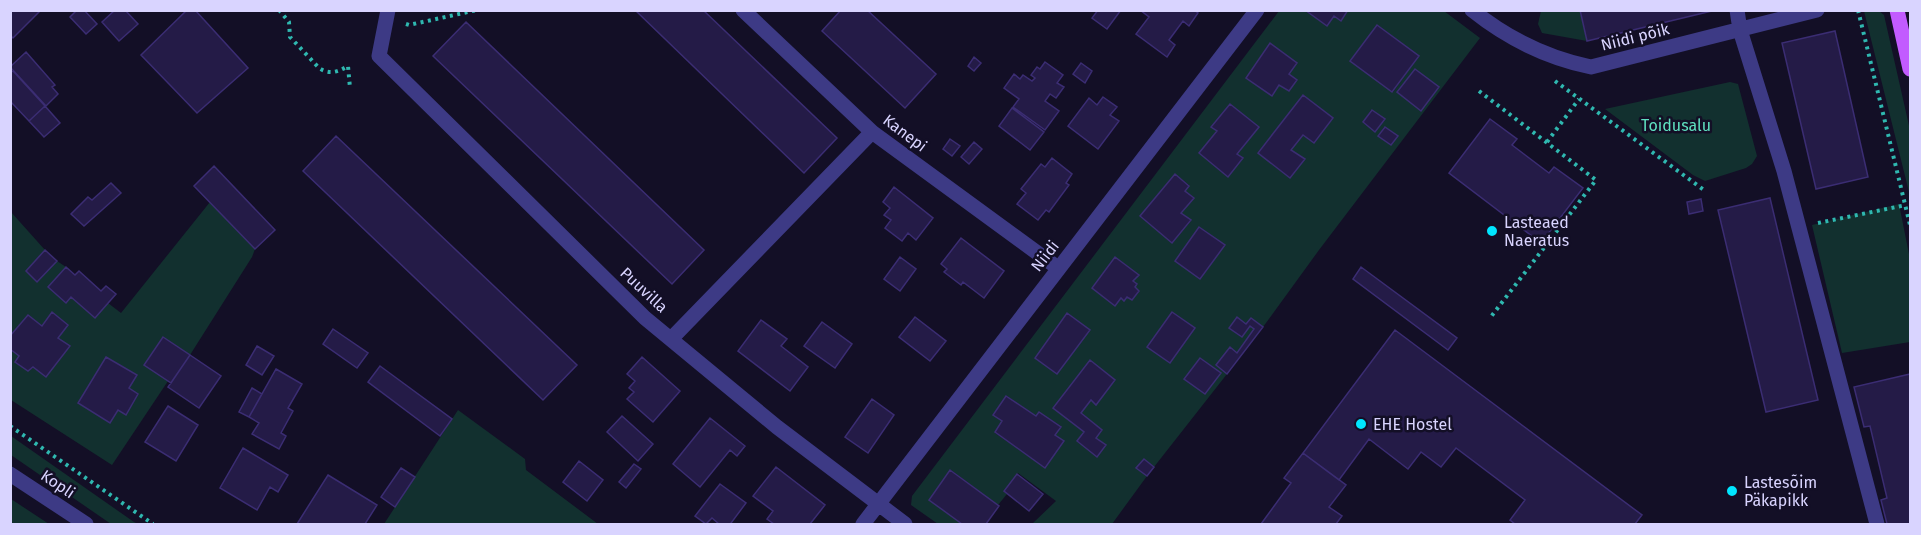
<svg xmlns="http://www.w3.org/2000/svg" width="1921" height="535" font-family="'Fira Sans',sans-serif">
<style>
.green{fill:#12302f;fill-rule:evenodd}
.building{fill:#241b47;stroke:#3b2d73;stroke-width:1.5}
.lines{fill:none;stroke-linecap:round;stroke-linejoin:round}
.path{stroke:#2fb8b0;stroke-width:4;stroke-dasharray:3 4.5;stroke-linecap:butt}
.minor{stroke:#3d3a85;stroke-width:15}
.major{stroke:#c25bff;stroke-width:15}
.tram{stroke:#00e5ff;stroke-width:1.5}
.poi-dot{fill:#00e5ff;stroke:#130f26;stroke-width:2}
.labels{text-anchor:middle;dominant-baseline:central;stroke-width:5;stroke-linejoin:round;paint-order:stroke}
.street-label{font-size:16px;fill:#d9d4ff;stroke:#130f26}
.park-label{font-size:16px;fill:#5fe0c0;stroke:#130f26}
.poi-label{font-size:16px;fill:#d9d4ff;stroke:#130f26;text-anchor:start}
</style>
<rect width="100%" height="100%" fill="#130f26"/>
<path class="green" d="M1279,11H1305L1327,25L1334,16L1341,21L1348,11H1444L1480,38L1319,250L1263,327L1251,318L1246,324L1229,328L1241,337L1250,326L1254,329L1237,353L1216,365L1227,374L1154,467L1144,459L1137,468L1147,476L1112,524H1032L1056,501L1018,473L1004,491L1007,494L998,505L951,470L929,500L962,524H938L911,505L912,496ZM1377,25L1419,56L1393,92L1350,61ZM1270,44L1297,63L1289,74L1297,80L1289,91L1279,85L1271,96L1246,78ZM1415,69L1439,87L1421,110L1397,92ZM1303,95L1333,118L1314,143L1303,135L1291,150L1305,159L1290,178L1258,153ZM1230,104L1259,127L1237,154L1242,158L1228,176L1199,153L1217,131L1212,126ZM1371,110L1384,119L1375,131L1363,122ZM1384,127L1397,136L1391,145L1378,136ZM1175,174L1189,185L1185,191L1194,198L1181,213L1191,221L1172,243L1140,216ZM1199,227L1224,245L1200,279L1176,261ZM1115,257L1139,275L1133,281L1135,287L1139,292L1132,300L1127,297L1124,300L1121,298L1115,306L1092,288ZM1067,314L1090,330L1057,374L1035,358ZM1200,358L1221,373L1205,394L1185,379ZM1090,361L1115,380L1096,404L1091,400L1081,413L1102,430L1096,438L1106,445L1097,457L1077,441L1084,432L1053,408ZM1007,396L1036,416L1039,412L1061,426L1055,435L1064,441L1045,468L995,433L1002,421L993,415Z
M1541,11H1580L1587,41L1542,33L1538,24Z
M1864,11H1879L1884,15L1910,130V196Z
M1730,82L1738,84L1757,156L1752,164L1746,168L1705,181L1693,175L1605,109Z
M210,202L255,249L252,257L190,355L163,337L168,381L112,465L11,400V349L19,356L16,362L28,371L69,346L58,338L68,325L52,313L42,326L28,315L11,336V212L45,250L26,271L37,281L57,261L66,267L65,302L71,297L95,318L108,303L121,313ZM106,357L136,375L129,388L138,395L126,414L118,410L110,422L78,403Z
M1899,204L1910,259V342L1842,353L1812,225Z
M458,410L525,459L526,470L598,524H384Z
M11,436L134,522L138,524H111L11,455Z
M10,499H11L49,524H11Z"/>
<path class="building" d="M10,10H41L13,38L10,35Z
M77,10H84L97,24L86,34L70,17Z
M115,10H125L138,24L119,41L102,22Z
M187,10H195L248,68L197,113L141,55Z
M635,10H703L837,138L804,173Z
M841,10H867L936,74L905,108L822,31Z
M1098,10H1121L1107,29L1092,18Z
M1194,10L1198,13L1189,26L1183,21L1169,40L1175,45L1167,57L1136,34L1149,17L1140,10Z
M1305,10H1348L1341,21L1334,16L1327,26Z
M1580,10H1716L1587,41Z
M466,22L704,250L672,284L433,56Z
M1377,25L1419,56L1392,92L1350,61Z
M1835,31L1868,177L1816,189L1782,43Z
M1270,43L1297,63L1289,74L1297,80L1289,91L1279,85L1272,96L1246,78Z
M26,52L55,85L52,87L58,94L46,106L10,67Z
M974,57L981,63L974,71L968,66Z
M1045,62L1063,75L1057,83L1064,87L1056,98L1050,94L1045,101L1059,111L1045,130L1013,107L1019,99L1004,88L1014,74L1020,79L1023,75L1032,81L1035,78L1031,75L1037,67L1040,69Z
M1081,63L1092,71L1085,83L1073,74Z
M1415,69L1439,87L1421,111L1397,92Z
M13,71L45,106L29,121L10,101V73Z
M1303,95L1333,118L1314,143L1303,135L1291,150L1305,159L1290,178L1258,153Z
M1103,97L1117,107L1110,115L1119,121L1098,149L1068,126L1089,98L1097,105Z
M1230,104L1259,127L1237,154L1243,158L1228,177L1199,153L1217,131L1211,127Z
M45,106L60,123L44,137L29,121Z
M1012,108L1044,132L1030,150L999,126Z
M1372,110L1385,119L1375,132L1363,122Z
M1490,119L1517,139L1512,145L1549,173L1554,167L1583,188L1541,243L1449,173Z
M1385,127L1398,136L1391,145L1378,136Z
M336,136L577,365L543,400L303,171Z
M950,139L960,146L952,156L943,149Z
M974,142L982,149L969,164L961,157Z
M1052,158L1072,174L1066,183L1069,185L1049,212L1046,210L1038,220L1017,204L1026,193L1021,189L1041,164L1045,167Z
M214,166L275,230L255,249L194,186Z
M1175,174L1189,186L1185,191L1194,198L1181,213L1191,220L1172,243L1140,216Z
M111,183L121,193L84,226L71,214L88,197L92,200Z
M894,187L933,218L916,240L908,233L902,241L885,228L891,220L884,215L890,208L883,202Z
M1770,198L1818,400L1766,412L1718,210Z
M1701,199L1703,211L1689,214L1687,202Z
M1199,227L1225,245L1200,279L1175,261Z
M961,238L1004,271L984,298L963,282L961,285L944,272L947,269L941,264Z
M45,250L57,261L37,282L26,271Z
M900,257L916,269L900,291L884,279Z
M1115,257L1139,275L1133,281L1137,284L1135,287L1139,291L1132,300L1127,297L1124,301L1121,298L1115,306L1092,288Z
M66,267L75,275L79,271L101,291L106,286L116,294L95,318L71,297L66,303L48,287Z
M1361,267L1457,338L1448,350L1353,279Z
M52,312L68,325L58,338L70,346L46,377L33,367L28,371L15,362L19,356L10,349V336L28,315L42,326Z
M1172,312L1195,328L1170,363L1147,347Z
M1067,313L1090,330L1057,374L1035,358Z
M915,317L946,341L930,361L899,337Z
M1237,317L1246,324L1251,318L1263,327L1227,374L1216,365L1230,347L1237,353L1254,329L1250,326L1242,337L1229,328Z
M761,320L787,339L781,346L808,367L790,391L738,351Z
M822,322L852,344L835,368L804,346Z
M333,329L368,353L357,368L323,344Z
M1395,330L1642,515L1635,524H1515L1510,520L1525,500L1456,448L1441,467L1421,452L1408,469L1369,439L1339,480L1303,453Z
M163,337L190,355L171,383L144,365Z
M257,346L274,356L262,375L246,365Z
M190,355L221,376L199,408L168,387Z
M106,357L137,375L129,388L138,394L126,415L118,410L110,423L78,403Z
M642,357L680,391L653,422L627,399L634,392L629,388L635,381L627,374Z
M1200,358L1221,373L1205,394L1184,379Z
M1090,360L1115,380L1096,405L1091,400L1081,413L1102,430L1096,438L1106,445L1097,457L1077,441L1084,432L1053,408Z
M380,366L452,419L440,436L368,382Z
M276,369L302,384L288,408L293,411L281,433L286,436L279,449L252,434L259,423L249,417Z
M1910,374V524H1887L1881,500L1887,498L1870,426L1864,427L1854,387Z
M252,388L262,394L249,417L239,412Z
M1006,396L1036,416L1039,412L1061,427L1055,435L1064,441L1045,468L995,432L1002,421L993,415Z
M872,399L894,415L868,453L845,437Z
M168,406L198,425L176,461L145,442Z
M622,416L653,444L638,461L607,432Z
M710,418L745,446L737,456L730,450L700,487L673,464Z
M243,448L288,475L278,492L270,487L257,510L220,488Z
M1303,453L1346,485L1329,507L1342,516L1336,524H1261L1291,483L1284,478Z
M1144,459L1154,467L1147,476L1136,468Z
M579,461L603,480L587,501L563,482Z
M634,464L641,469L626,488L619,482Z
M776,467L825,505L810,524H774L767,519L773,511L753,496Z
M401,468L415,477L395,507L381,497Z
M950,470L999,506L986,524H962L929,500Z
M1017,474L1043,494L1029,511L1004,491Z
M328,475L377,505L365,524H297Z
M720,484L746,503L731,523L734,524H719L712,518L706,524L695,516Z"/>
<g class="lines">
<path class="path" d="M279,10L289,22L290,37L319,68C329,75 338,72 348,66L350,88
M1858,10L1910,225
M406,24L409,25L477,10
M1555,81L1704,190
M1479,91L1596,180L1490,318
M1547,142L1579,99
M1818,223L1906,205
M10,426L153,524"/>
<path class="minor" d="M388,10L379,56L645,318L777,427L905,524
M743,10L872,132L1058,268
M1472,10C1507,38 1547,58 1591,67L1817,10
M1737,10L1740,30L1784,171L1877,524
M671,339L872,132
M10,474L86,524
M863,524L1257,10"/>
<path class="major" d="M1897,10L1910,69"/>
<path class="tram" d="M10,524H11"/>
</g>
<g class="poi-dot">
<circle cx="1492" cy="231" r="6"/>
<circle cx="1361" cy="424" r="6"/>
<circle cx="1732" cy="491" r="6"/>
</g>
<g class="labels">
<g class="street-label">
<text transform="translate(1635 37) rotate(-14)">Niidi põik</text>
<text transform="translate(905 133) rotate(37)">Kanepi</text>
<text transform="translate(1045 256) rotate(-52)">Niidi</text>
<text transform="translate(644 290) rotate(43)">Puuvilla</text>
<text transform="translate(58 484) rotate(34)">Kopli</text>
</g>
<g class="park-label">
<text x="1676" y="125">Toidusalu</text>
</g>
<g class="poi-label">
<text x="1504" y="222">Lasteaed<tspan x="1504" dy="18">Naeratus</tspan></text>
<text x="1373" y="424">EHE Hostel</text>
<text x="1744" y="482">Lastesõim<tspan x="1744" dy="18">Päkapikk</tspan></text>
</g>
</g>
<rect width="1921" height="535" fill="none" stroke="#d9d4ff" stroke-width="24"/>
</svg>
